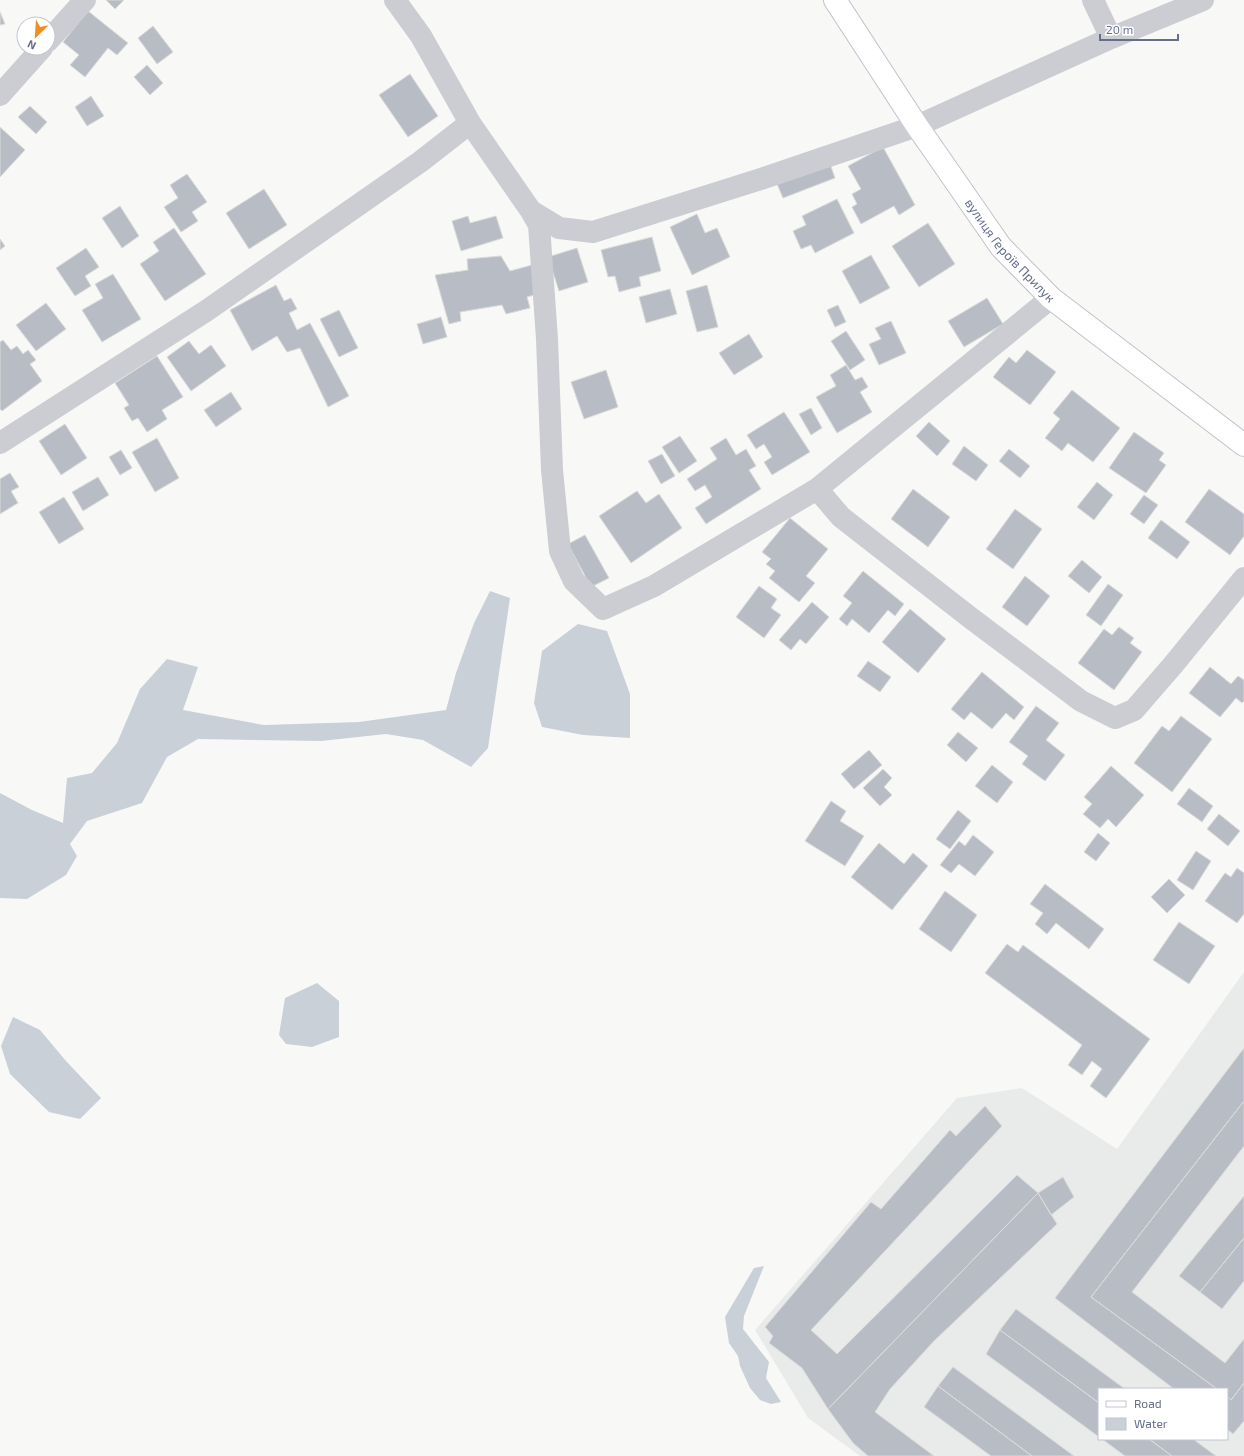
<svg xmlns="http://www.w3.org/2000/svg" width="1244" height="1456" font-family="'Exo 2',sans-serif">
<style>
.built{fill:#e9eaea;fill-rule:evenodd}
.water{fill:#cad0d8}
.building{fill:#b8bcc5;stroke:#dadbd9}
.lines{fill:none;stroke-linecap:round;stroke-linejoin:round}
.secondary-casing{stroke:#c0c2c8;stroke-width:24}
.minor{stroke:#cccdd2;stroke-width:22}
.secondary{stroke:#fff;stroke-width:22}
.labels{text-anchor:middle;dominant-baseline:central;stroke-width:4;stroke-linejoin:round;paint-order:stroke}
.street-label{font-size:13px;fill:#666f8a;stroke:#fff}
</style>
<rect width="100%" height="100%" fill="#f8f9f7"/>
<path class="built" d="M1244,972V1456H860L808,1418L755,1330L957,1098L1022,1088L1117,1149ZM1099,1389H1227V1439H1099Z"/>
<path class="water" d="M490,591L510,598L488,748L471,767L423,740L386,734L321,741L198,739L167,757L142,803L87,821L70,844L77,856L66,875L27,899L0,898V793L32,810L63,823L67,778L92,773L117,743L140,689L167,659L198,667L183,710L264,725L359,722L446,710L456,673L474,623Z
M578,624L607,631L630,694V738L583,735L542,727L534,703L542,651Z
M317,983L339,1001V1037L312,1047L286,1044L279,1035L285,998Z
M13,1017L40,1030L66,1061L101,1098L80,1119L49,1112L10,1074L1,1046Z
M764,1266L744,1316L743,1329L769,1362L766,1378L781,1402L771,1404L760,1400L750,1388L740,1366L738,1356L729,1343L725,1317L754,1268Z"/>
<path class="building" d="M106,0H124L115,9Z
M88,11L128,43L117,55L108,48L85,77L70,65L79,55L63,42Z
M0,12L5,24L0,25Z
M153,26L173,52L157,64L138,38Z
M147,65L163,83L150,95L134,77Z
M410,74L438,116L408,137L379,95Z
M91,96L104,116L87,126L75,107Z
M30,106L47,122L36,134L18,117Z
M0,127L25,150L0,177Z
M883,147L915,205L899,215L894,206L861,224L852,207L857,204L852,194L861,189L848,166Z
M830,164L835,178L783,198L777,184Z
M187,174L207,202L192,212L198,221L181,232L164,207L178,198L170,185Z
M264,189L287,225L249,249L226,213Z
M837,199L854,233L815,253L811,245L801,249L793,231L806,225L802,216Z
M120,206L139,236L122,248L102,218Z
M697,214L705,233L717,228L730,257L692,275L670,227Z
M468,216L470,223L496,216L503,238L461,251L452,221Z
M928,223L955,264L919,287L892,246Z
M174,228L206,274L165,301L140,264L159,251L153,242Z
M652,237L661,271L639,277L641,286L619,292L615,276L608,277L601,250Z
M0,239L5,246L0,250Z
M86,248L99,267L85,276L91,286L75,296L56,268Z
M577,248L588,282L559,291L548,257Z
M871,255L890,288L860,304L842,271Z
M501,256L510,271L532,265L538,294L527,297L530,308L506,314L502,305L460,312L461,321L449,324L435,275L468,270L467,259Z
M113,274L141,319L102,342L82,310L103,298L95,284Z
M276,285L284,301L291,298L297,309L289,313L297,330L310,323L349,396L328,407L300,348L287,352L277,336L252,351L230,310Z
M707,285L718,327L697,332L686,291Z
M670,289L677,314L646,323L639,297Z
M987,298L1003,324L964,347L948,321Z
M46,303L66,329L36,351L16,325Z
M838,305L846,322L835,327L827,310Z
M339,310L358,348L339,357L320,319Z
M441,317L447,337L423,344L417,324Z
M891,321L906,353L879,365L869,344L881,339L875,328Z
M846,331L865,360L850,370L831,341Z
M749,334L763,357L734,375L719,353Z
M3,340L11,350L17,346L23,354L28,350L36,360L30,364L42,381L2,411L0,409V342Z
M189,341L199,354L211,345L226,366L191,391L167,357Z
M1027,350L1056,372L1030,405L993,377L1009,357L1016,363Z
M157,356L183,397L162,410L167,419L147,432L138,418L132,421L124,408L129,405L115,383Z
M846,365L855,380L862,377L868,387L860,392L872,412L837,433L816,397L836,386L830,375Z
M606,370L618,407L584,419L571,382Z
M1072,390L1120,428L1093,462L1068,443L1062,451L1045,438L1060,419L1053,413Z
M231,392L242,409L216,427L204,410Z
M811,408L822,428L811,435L799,414Z
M784,412L810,452L772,475L764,462L772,457L764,444L756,449L747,435Z
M929,422L950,441L937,456L916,436Z
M65,424L87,458L61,475L39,441Z
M1134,432L1164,453L1159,460L1166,465L1146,493L1109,468Z
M680,436L697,461L679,473L662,447Z
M157,438L179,478L155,492L132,452Z
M726,438L736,455L746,449L756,466L749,470L761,489L706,524L695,508L712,497L705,485L695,491L687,479L717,459L710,448Z
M964,446L988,465L976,481L952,464Z
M1009,449L1030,466L1020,478L999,461Z
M121,450L132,468L120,475L109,457Z
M662,454L675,476L661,484L648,461Z
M10,473L19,487L11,491L18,503L0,514V479Z
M98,477L109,495L83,511L72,492Z
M1097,482L1113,495L1094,520L1077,507Z
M913,489L950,517L928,547L891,519Z
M1209,489L1244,514V536L1230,555L1185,522Z
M637,491L646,503L659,494L682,528L631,563L599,516Z
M1144,495L1158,505L1144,524L1130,514Z
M64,497L84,529L59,544L39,512Z
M1015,509L1042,529L1013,569L986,549Z
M790,518L828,549L806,576L815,583L799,602L769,578L775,571L766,564L771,559L762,552Z
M1161,520L1190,542L1177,559L1148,538Z
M585,535L609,578L591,587L568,544Z
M1082,560L1102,577L1089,593L1068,576Z
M863,571L904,604L895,616L888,610L869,633L852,619L847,626L839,619L852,603L843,596Z
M1025,576L1050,596L1027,626L1002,607Z
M1108,584L1123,595L1101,626L1086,615Z
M759,586L777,599L771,608L781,615L764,638L736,617Z
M812,602L829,617L806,644L800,639L791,650L779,640Z
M910,609L946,639L918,673L882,642Z
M1119,627L1134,638L1130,643L1142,652L1114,690L1078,663L1104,629L1112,635Z
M868,661L891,677L880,692L857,676Z
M1210,667L1231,684L1238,676L1244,680V701L1242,703L1236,698L1220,717L1189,693Z
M982,672L1024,707L1014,720L1006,713L992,729L971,712L964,720L951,709Z
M1036,706L1059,723L1046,740L1065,755L1045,781L1022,764L1028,756L1009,742Z
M1181,716L1212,739L1172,792L1134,763L1162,726L1169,731Z
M958,732L978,748L966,762L947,745Z
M869,750L882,765L854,789L841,774Z
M992,765L1013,782L997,803L975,786Z
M1111,766L1144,795L1116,827L1108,819L1100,828L1083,814L1092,804L1084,797Z
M883,769L892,778L884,787L892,795L880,806L863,788Z
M1189,788L1213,806L1202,822L1177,804Z
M831,801L846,811L840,821L864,836L845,866L805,841Z
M958,810L971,821L950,849L936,839Z
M1219,814L1240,831L1228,846L1207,829Z
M1098,833L1110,843L1096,861L1084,852Z
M973,835L994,852L975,876L959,864L951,873L940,865L959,841L965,846Z
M879,843L904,864L913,853L928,866L892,910L851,877Z
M1196,851L1211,861L1193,890L1177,880Z
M1237,868L1244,873V914L1237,923L1205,901L1225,873L1231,877Z
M1169,879L1185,895L1167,913L1151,897Z
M1045,884L1104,929L1089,949L1056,923L1047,934L1035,924L1043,913L1030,904Z
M945,891L977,915L951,952L919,929Z
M1179,922L1215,946L1189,984L1153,960Z
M1007,944L1018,952L1023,945L1150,1039L1106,1098L1090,1086L1102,1069L1092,1061L1082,1075L1068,1065L1082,1045L985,973Z
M1244,1048V1101L1091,1297L1217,1389H1174L1055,1298Z
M1244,1101V1146L1132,1292L1225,1363L1244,1339V1383L1231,1400L1227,1396V1389H1217L1091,1297Z
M985,1106L1002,1126L811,1330L837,1354L1017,1175L1038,1193L828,1409L802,1368L769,1343L773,1336L765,1327L871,1202L881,1209L950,1130L956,1136Z
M1063,1177L1074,1197L1051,1215L1038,1193Z
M1038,1193L1057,1224L934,1341L890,1389L875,1412L934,1456H868L853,1443L828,1409Z
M1244,1196V1238L1200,1292L1179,1276Z
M1244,1238V1281L1222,1309L1200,1292Z
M1016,1309L1125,1389H1099V1403L1000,1330Z
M1000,1330L1099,1403V1437L986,1354Z
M953,1367L1074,1456H1032L938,1386Z
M1244,1383V1421L1233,1434L1227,1429V1396L1231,1400Z
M938,1386L1032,1456H991L924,1407Z
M1102,1439H1149L1172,1456H1125Z
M1149,1439H1193L1216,1456H1172Z"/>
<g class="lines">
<defs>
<g id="secondary">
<path id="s1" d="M835,0L917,126L1001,247L1051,298L1244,445"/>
</g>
</defs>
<use href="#secondary" class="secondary-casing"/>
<path class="minor" d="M395,0L421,36L470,123L531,211L559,228L593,232L761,179L917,126L1111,38L1203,0
M1093,0L1111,38
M48,41L85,0
M0,95L42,48
M531,211L539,225L547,339L552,470L560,551L574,581L603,609L654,586L817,489L1051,298
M0,443L206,311L420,162L470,123
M817,489L841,517L972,619L1081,701L1115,718L1134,710L1173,665L1244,578"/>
<use href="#secondary" class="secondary"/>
</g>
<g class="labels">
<g class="street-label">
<text stroke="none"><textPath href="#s1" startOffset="306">вулиця Героїв Прилук</textPath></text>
</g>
</g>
<rect x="1098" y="1388" width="130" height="52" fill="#ffffff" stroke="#c2c5d0"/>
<rect x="1106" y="1401" width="20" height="6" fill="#ffffff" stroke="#c2c5d0"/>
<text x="1134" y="1408" font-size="12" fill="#666f8a">Road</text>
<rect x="1106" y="1418" width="20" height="12" fill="#cad0d8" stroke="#c2c5d0"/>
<text x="1134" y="1428" font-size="12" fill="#666f8a">Water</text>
<g transform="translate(36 36) rotate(205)"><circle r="19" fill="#ffffff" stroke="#c2c5d0"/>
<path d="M0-3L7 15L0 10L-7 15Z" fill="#f18e1f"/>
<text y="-6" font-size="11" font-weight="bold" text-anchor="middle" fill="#666f8a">N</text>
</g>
<path d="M1100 34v6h78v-6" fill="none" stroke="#666f8a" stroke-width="2"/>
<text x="1106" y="34" font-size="12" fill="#666f8a" stroke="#ffffff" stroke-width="3" paint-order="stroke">20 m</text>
</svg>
